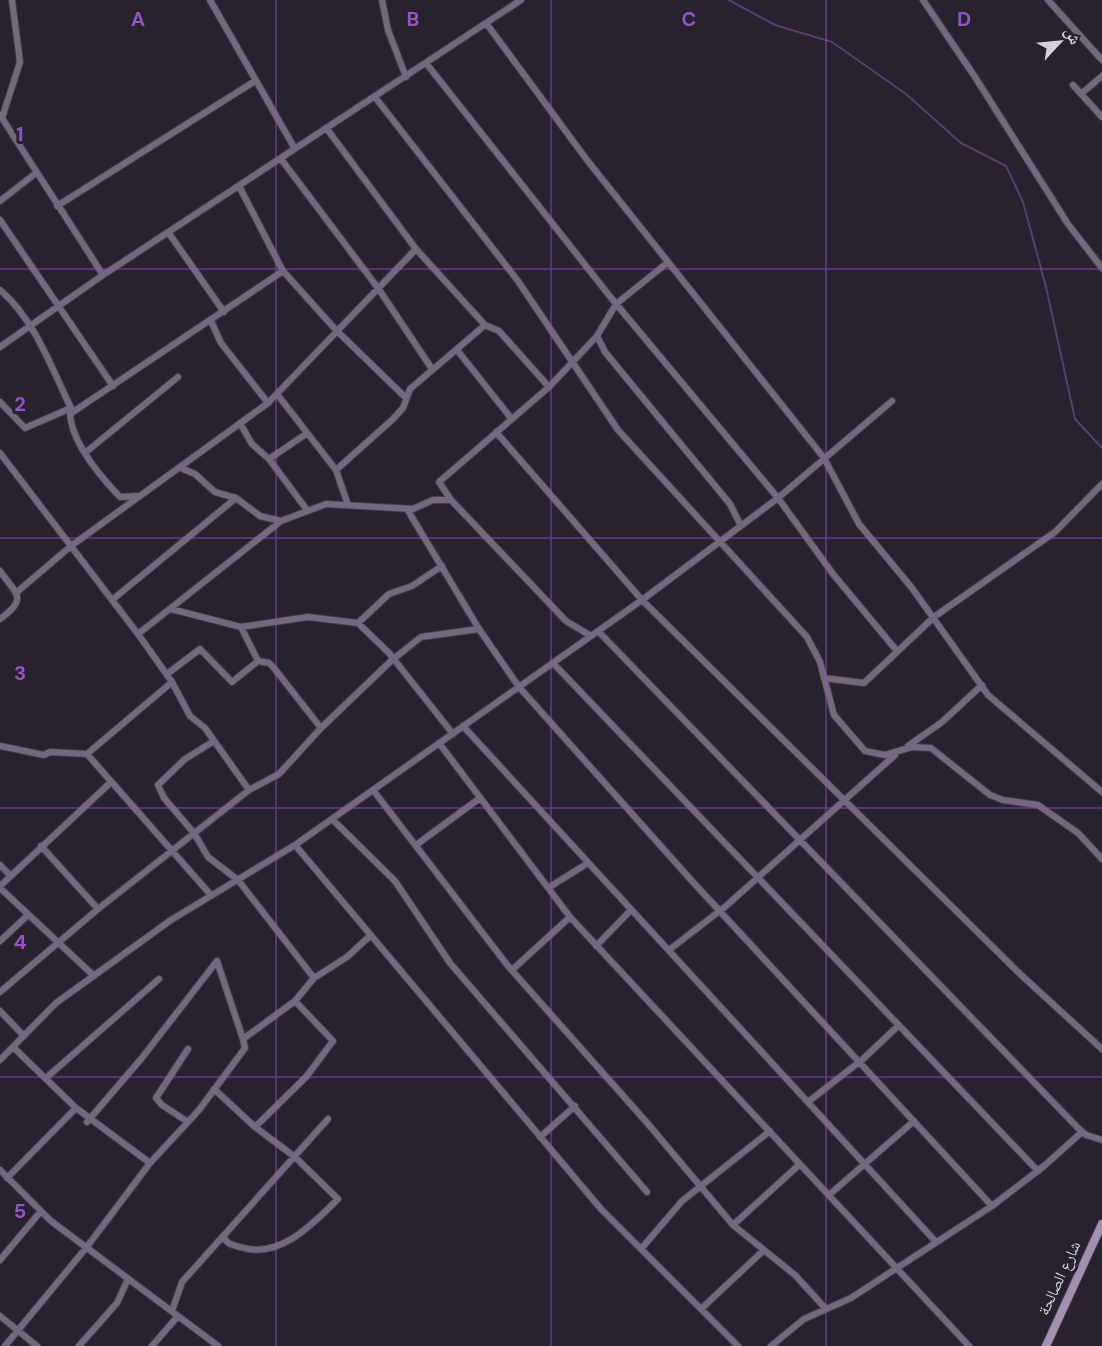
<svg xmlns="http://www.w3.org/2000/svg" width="1102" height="1346" font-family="'DM Sans','Noto Naskh Arabic',sans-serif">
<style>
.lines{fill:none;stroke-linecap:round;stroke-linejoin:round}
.stream{stroke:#583f69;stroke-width:2}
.street-casing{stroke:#443d49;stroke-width:8}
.secondary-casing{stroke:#443d49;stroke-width:10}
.street{stroke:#74697c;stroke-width:6}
.secondary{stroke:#a190af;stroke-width:8}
.grid{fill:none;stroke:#9255c6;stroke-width:1.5;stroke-opacity:0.55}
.labels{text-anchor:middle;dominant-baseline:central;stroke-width:6;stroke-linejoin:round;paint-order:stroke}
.street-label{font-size:16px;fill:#d5d0d9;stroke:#28212e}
.grid-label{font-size:20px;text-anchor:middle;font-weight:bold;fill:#9255c6;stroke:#28212e;stroke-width:6;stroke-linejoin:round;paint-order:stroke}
</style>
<rect width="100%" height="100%" fill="#28212e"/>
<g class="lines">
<path class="stream" d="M729,0L775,25L832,42L906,94L961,143L1006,166L1023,202L1046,287L1075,419L1102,448"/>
<defs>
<path id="street" d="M210,0L295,149
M382,0L388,30L406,77
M923,0L975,77L1068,224L1102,268
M1048,0L1102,60
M486,23L587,160L824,458L859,524L912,588L988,695L1102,792
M426,63L612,299L778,498L833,574L897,651
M1073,85L1102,117
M1081,94L1102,76
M375,97L518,281L618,430L807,637L820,662L834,715L865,751L885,755L912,747L931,748L990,795L1003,800L1038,805L1078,833L1102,859
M0,115L103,275
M2,118L20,62L12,0
M327,129L416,249L485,325L499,331L549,387L439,482L451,500
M281,159L378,288L432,369
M239,186L283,271L336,330L406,398
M0,201L36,173
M57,206L255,81
M0,220L113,386
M168,232L224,312
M667,263L616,304L597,336L605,352L730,504L741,526
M0,290C34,318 52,369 71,408L25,428L0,402
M211,321L221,343L268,403
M0,347L103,275L521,0
M457,350L511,418
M549,387L597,336
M277,394L336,470L348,505
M70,410C69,440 100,476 120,497L136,496
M70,414L283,271
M240,423L252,444L269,459L307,510
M496,432L642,600L1019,973L1102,1049
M86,452L178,377
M0,453L138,634L172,682L190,716L205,728L249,790
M269,459L306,434
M181,468L195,474L215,492L236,498L260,516L281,521L326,504L413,509L433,500H451L566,621L591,636
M336,470L393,419L403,408L410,389L485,325
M407,509L479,629L519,687L692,881L992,1206
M0,571C16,594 29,598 0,619
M17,592L71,546L268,403L416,249
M112,600L236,498
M171,609L241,627L308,617L358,623L389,653L453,734
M358,623L389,594L412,586L442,566
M598,631L1078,1128L1086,1135L1102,1140
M138,634L281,521
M258,661L269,663L274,668L321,728
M553,663L1038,1171
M167,674L200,649L232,682L258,661L241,627
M824,678L864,683L934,617L1055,532L1102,484
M463,726L936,1242
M214,741L185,759L158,785L164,798L194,833L208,857L238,880L314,978
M439,743L570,917L969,1346
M0,746L44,755L50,752L87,754L172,682
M908,746L942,722L982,685
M87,754L210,894
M373,790L508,966L649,1125L733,1225L795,1275L825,1308
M332,819L395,881L450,963L647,1192
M295,845L601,1209L738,1346
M416,845L480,798
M41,846L98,909
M0,865L10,875
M0,886L110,783
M0,888L94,976
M548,888L588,863
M0,941L28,915
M596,946L631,910
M669,950L726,906L895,755
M512,970L570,917
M0,992L98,909L249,790L279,774L321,728L392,660L421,637L479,629
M0,1011L24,1036
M13,1047L76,1108L150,1163
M0,1060L56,1003L171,920L295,845L642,600L778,498L892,401
M46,1078L159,979
M214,1089L255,1127L295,1157L338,1199C313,1224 279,1260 240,1247C233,1245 228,1245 224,1238
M808,1102L863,1059L898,1026
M87,1122L141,1059L217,961L243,1039L295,1001L314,978L347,957L371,935
M188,1122L162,1105L156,1098L188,1049
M255,1127L306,1077L333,1041L295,1001
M540,1137L575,1106
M0,1170L51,1221L218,1346
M7,1178L76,1108
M829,1195L914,1121
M733,1225L800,1164
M641,1249L682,1201L770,1131
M0,1260L41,1211
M701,1309L764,1250
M172,1311L182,1282L328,1119
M0,1316L37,1346
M5,1346L86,1248L150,1163L199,1110L245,1048L243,1039
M79,1346L117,1303L128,1279
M152,1346L178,1316
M771,1346L804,1319L851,1298L992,1206L1044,1166L1082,1132"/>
<path id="secondary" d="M1046,1346L1102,1224"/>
</defs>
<use href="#street" class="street-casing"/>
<use href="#secondary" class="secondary-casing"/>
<use href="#street" class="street"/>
<use href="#secondary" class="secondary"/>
</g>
<path class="grid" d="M276,0V1346M551,0V1346M826,0V1346M0,269H1102M0,538H1102M0,808H1102M0,1077H1102"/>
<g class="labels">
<g class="street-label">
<text transform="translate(1059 1278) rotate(-65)">شارع الصالحة</text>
</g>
</g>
<g class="grid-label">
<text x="138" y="26">A</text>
<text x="413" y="26">B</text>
<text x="689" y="26">C</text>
<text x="964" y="26">D</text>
<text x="20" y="141">1</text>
<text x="20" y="411">2</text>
<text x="20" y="680">3</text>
<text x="20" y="949">4</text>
<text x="20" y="1218">5</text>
</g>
<g transform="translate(1060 42) rotate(64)" stroke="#28212e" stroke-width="4.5" paint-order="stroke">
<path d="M0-4.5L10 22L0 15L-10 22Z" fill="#d5d0d9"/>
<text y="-9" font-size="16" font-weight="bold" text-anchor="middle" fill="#d5d0d9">ش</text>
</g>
</svg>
